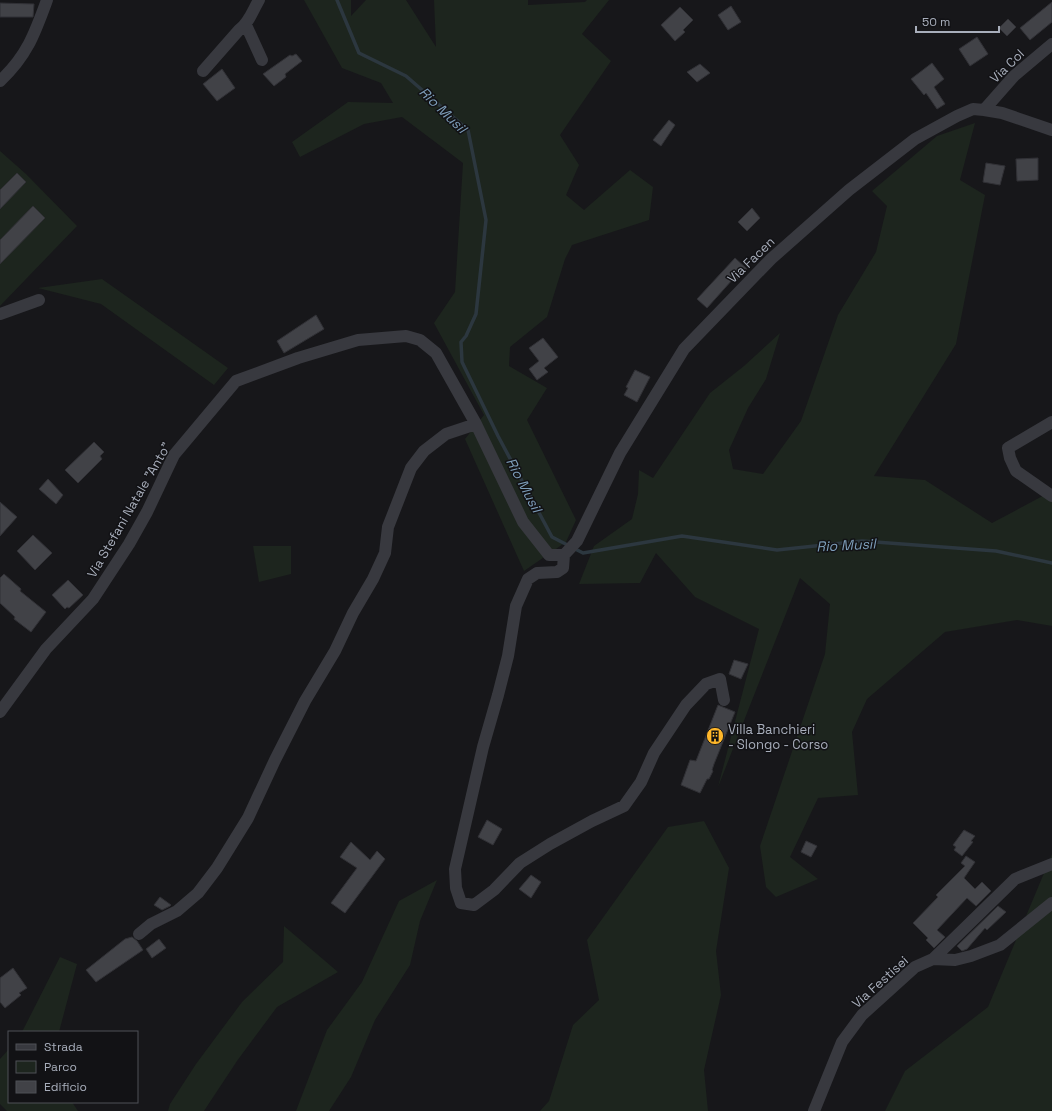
<svg xmlns="http://www.w3.org/2000/svg" width="1052" height="1111" font-family="'Space Grotesk',sans-serif">
<style>
.green{fill:#1d251e}
.lines{fill:none;stroke-linecap:round;stroke-linejoin:round}
.stream{stroke:#2c373f;stroke-width:3.5}
.building{fill:#414247;stroke:#313136}
.minor{stroke:#38393f;stroke-width:12}
.labels{text-anchor:middle;dominant-baseline:central;stroke-width:3;stroke-linejoin:round;paint-order:stroke}
.street-label{font-size:13px;fill:#a8aebb;stroke:#121215}
.poi-label{font-size:13px;fill:#a8aebb;stroke:#121215;text-anchor:start}
.water-label{font-size:14px;font-style:italic;fill:#7d9db9;stroke:#121215}
</style>
<rect width="100%" height="100%" fill="#17171a"/>
<path class="green" d="M304,0H351V16L366,0H406L436,47L434,0H528V5L585,2L587,0H609L582,34L611,61L560,135L579,165L566,195L584,210L630,170L653,187L649,220L572,245L565,259L547,317L510,347L509,366L547,388L527,420L576,520L566,542L524,571L465,439L484,415L434,323L455,292L463,163L402,117L364,124L300,157L292,142L348,102L393,103L381,83L342,68Z
M975,123L960,180L985,195L956,344L874,476L925,480L992,523L1052,491V626L1017,620L945,632L867,699L852,732L858,795L818,798L790,857L818,879L776,897L766,887L760,846L825,654L830,604L800,578L718,787L759,629L695,597L656,553L640,583L579,584L594,546L632,519L638,494L639,470L653,478L710,393L744,366L780,333L766,379L748,408L729,450L733,469L763,474L801,421L838,315L876,252L887,206L872,191L937,136Z
M0,151L26,174L77,226L0,306Z
M102,279L228,368L214,385L101,304L38,288Z
M253,546H291V574L259,582Z
M704,821L729,868L716,951L721,995L704,1070L708,1111H540L549,1101L573,1025L599,1000L587,940L668,827Z
M1052,854V1111H885L905,1071L988,1007Z
M437,880L420,921L410,965L375,1020L351,1077L329,1111H296L327,1030L362,982L399,901Z
M284,926L338,972L277,1007L237,1061L204,1111H168L170,1104L196,1064L242,1002L283,962Z
M60,957L77,964L59,1032H22Z
M9,1049V1102H72L78,1111H7L0,1104V1059Z"/>
<g class="lines">
<path class="stream" d="M337,0L359,53L406,76L468,130L486,220L476,314L466,336L461,342L462,362L498,436L552,537L583,553L682,536L777,550L862,541L996,551L1052,563"/>
</g>
<path class="building" d="M1052,2V22L1030,40L1020,28Z
M0,3L34,4L33,17H0Z
M731,6L741,22L728,30L718,15Z
M680,7L693,20L683,30L685,32L675,41L661,25Z
M1008,19L1016,27L1007,36L999,28Z
M977,37L988,54L970,66L959,49Z
M296,54L302,61L285,74L286,77L274,86L263,74L290,55L292,56Z
M932,63L944,79L934,87L945,104L937,109L926,93L924,95L911,79Z
M700,64L710,73L697,82L687,72Z
M222,69L235,88L217,101L203,84Z
M669,120L675,125L661,146L653,140Z
M1038,158V180L1017,181L1016,159Z
M986,163L1005,166L1000,185L983,182Z
M17,173L26,182L0,209V190Z
M33,206L45,218L0,264V240Z
M752,208L760,218L747,231L738,222Z
M735,258L747,269L736,281L733,279L707,308L697,299Z
M316,315L324,329L284,353L277,341Z
M543,338L558,357L544,368L548,372L537,380L529,369L539,361L529,348Z
M635,370L650,377L637,402L624,395L628,388L626,387Z
M94,442L104,452L100,456L102,459L78,483L65,470Z
M48,479L63,495L56,504L39,489Z
M0,502L17,517L0,536Z
M33,535L52,553L35,570L17,551Z
M4,574L21,589L20,591L46,612L31,632L14,619L15,617L0,603V578Z
M68,580L83,595L69,608L67,607L65,609L52,595Z
M734,660L748,664L741,679L729,674Z
M718,705L735,712L714,764L712,770L713,771L709,779H707L700,793L681,785L690,760L696,761Z
M487,820L502,829L493,845L478,837Z
M964,830L975,836L971,841L973,842L962,856L954,850L956,847L953,845Z
M806,841L817,846L811,857L801,852Z
M351,842L370,860L377,851L385,859L345,913L331,903L357,868L340,857Z
M966,856L975,862L964,878L975,889L982,882L991,891L976,906L967,898L937,930L945,937L934,948L926,940L928,938L913,923L938,897L936,895L965,866L961,863Z
M531,875L541,882L531,898L519,889Z
M160,897L171,905L170,906L162,910L154,905Z
M998,906L1006,912L987,930L985,928L967,949L962,951L957,946Z
M132,937L137,941L143,950L96,982L86,970L125,939Z
M159,939L166,948L152,958L146,949Z
M13,968L27,988L19,993L21,995L5,1008L0,1002V978Z"/>
<g class="lines">
<path class="minor" d="M246,25L262,60
M203,71L239,30C249,23 253,10 259,0
M0,81C27,56 35,33 47,0
M984,110L1014,76L1052,44
M0,314L39,300
M1052,422L1008,448L1010,458L1016,471L1052,496
M564,555L563,568L557,572L537,573L528,579L516,606L508,656L498,695L483,747L455,869L456,888L461,903L474,905L494,890L520,863L550,844L592,821L624,806L641,782L654,753L686,705L706,684L720,679L724,700
M564,555L577,541L620,453L684,349L771,259L849,190L915,139L957,116L973,109L984,110L1002,113L1052,130
M0,712L46,649L93,599L129,544L147,512L174,455L236,381L298,358L358,340L406,336L420,340L436,353L476,424L523,522L549,555H564
M139,934L151,924L177,911L198,893L217,868L248,818L275,760L305,701L335,651L353,613L373,579L385,553L388,527L411,468L424,451L446,434L476,424
M933,959L1015,879L1052,864
M814,1111L842,1042L862,1015L915,967L933,959L955,960L971,956L1000,945L1052,903"/>
</g>
<defs>
<symbol id="building-disc" viewBox="-11 -11 22 22"><circle r="9.5" fill="#ffb72a" stroke="#121215"/><path d="M-4-6H4V6H1V3H-1V6H-4ZM-2.5-4.3h1.7v1.8h-1.7ZM.8-4.3h1.7v1.8H.8ZM-2.5-1h1.7V.8h-1.7ZM.8-1h1.7V.8H.8Z" fill="#111"/></symbol>
</defs>
<g fill-rule="evenodd">
<use href="#building-disc" x="705" y="726" width="20" height="20"/>
</g>
<g class="labels">
<g class="street-label">
<text transform="translate(1007 66) rotate(-44)">Via Col</text>
<text transform="translate(751 260) rotate(-44)">Via Facen</text>
<text transform="translate(129 510) rotate(-60)">Via Stefani Natale "Anto"</text>
<text transform="translate(880 982) rotate(-42)">Via Festisei</text>
</g>
<g class="poi-label">
<text x="728" y="729">Villa Banchieri<tspan x="728" dy="15">- Slongo - Corso</tspan></text>
</g>
<g class="water-label">
<text transform="translate(443 110) rotate(44)">Rio Musil</text>
<text transform="translate(524 485) rotate(62)">Rio Musil</text>
<text transform="translate(846 545) rotate(-3)">Rio Musil</text>
</g>
</g>
<rect x="8" y="1031" width="130" height="72" fill="#121215" stroke="#4e5057"/>
<rect x="16" y="1044" width="20" height="6" fill="#38393f" stroke="#4e5057"/>
<text x="44" y="1051" font-size="12" fill="#a8aebb">Strada</text>
<rect x="16" y="1061" width="20" height="12" fill="#1d251e" stroke="#4e5057"/>
<text x="44" y="1071" font-size="12" fill="#a8aebb">Parco</text>
<rect x="16" y="1081" width="20" height="12" fill="#414247" stroke="#4e5057"/>
<text x="44" y="1091" font-size="12" fill="#a8aebb">Edificio</text>
<path d="M916 26v6h83v-6" fill="none" stroke="#a8aebb" stroke-width="2"/>
<text x="922" y="26" font-size="12" fill="#a8aebb" stroke="#121215" stroke-width="3" paint-order="stroke">50 m</text>
</svg>
